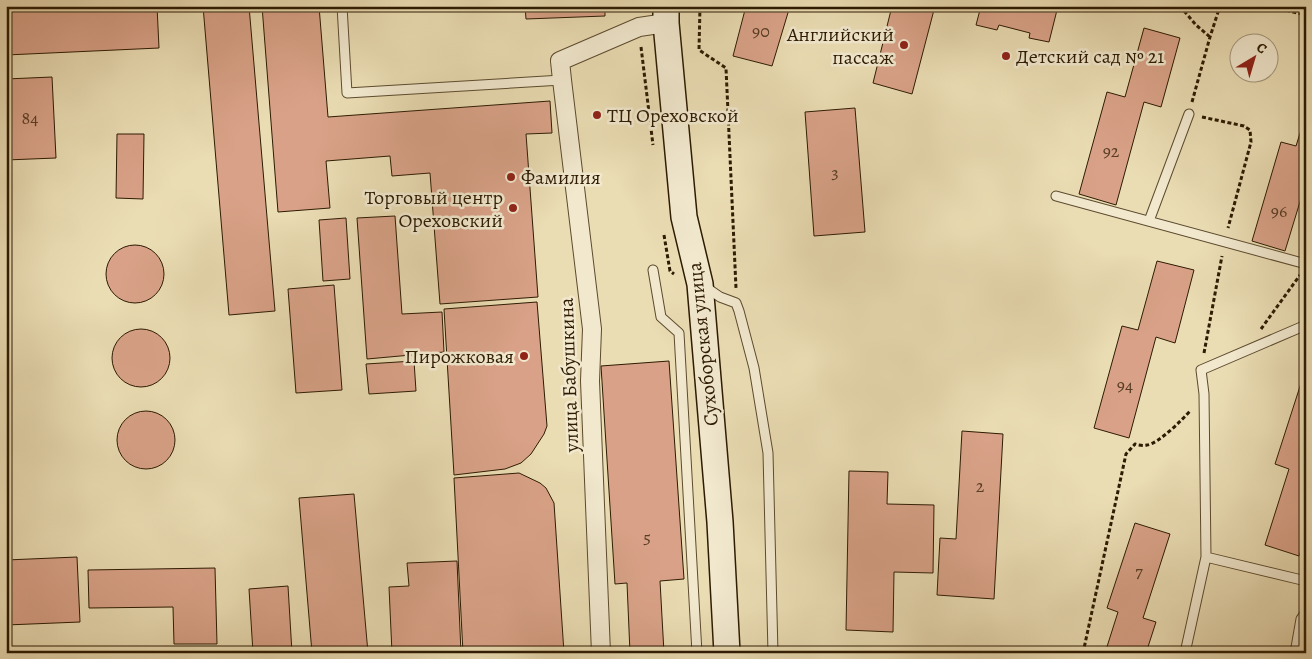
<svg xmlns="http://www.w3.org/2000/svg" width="1312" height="659" font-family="Alegreya,serif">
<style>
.building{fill:#d9a288;stroke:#2d1b02}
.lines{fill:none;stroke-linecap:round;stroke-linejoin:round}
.lane-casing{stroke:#5c4b2e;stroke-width:11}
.street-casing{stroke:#5c4b2e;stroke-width:20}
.secondary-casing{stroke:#2d1b02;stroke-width:28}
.path{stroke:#2d1b02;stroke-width:3;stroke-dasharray:4 2.5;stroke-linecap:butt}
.lane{stroke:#f1e8ce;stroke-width:9}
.street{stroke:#f1e8ce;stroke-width:18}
.secondary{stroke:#f1e8ce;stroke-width:25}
.poi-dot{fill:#8f2418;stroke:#f1e8ce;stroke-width:2}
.labels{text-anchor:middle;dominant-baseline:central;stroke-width:5;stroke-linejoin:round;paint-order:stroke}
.number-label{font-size:18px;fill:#583d24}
.poi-label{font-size:20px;fill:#2d1b02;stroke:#f1e8ce;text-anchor:end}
.street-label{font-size:20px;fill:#2d1b02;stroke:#f1e8ce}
</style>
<rect width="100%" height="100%" fill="#eadcb3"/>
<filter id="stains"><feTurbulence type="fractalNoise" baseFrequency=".004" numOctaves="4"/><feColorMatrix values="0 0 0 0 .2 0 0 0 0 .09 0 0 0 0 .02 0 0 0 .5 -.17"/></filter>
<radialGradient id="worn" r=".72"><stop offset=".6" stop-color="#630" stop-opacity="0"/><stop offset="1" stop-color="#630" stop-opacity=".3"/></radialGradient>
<path class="building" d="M6,6H157L159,48L6,55Z
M203,6H249L275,311L229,315Z
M262,6H319L328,117L550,101L552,133L526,134L538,297L440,304L430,173L392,176L390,156L326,161L330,208L278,212Z
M525,6H605V16L526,19Z
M746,6H790L772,66L733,56Z
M892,6H935L912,94L873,83Z
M981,6H1058L1049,42L1029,38L1030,33L999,25L997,30L976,25Z
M1144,28L1180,38L1161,107L1144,102L1116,205L1079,194L1107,92L1125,97Z
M52,77L56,158L6,160V79Z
M855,108L865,232L814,236L805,112Z
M1306,114V182L1285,251L1252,241L1281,142L1296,146Z
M117,134H144L143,199L116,198Z
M395,216L402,314L442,312L444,352L367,359L357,218Z
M346,218L350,279L323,281L319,220Z
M106 274a29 29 0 1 1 58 0a29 29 0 1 1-58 0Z
M1157,261L1194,270L1175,343L1156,337L1129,438L1094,428L1122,326L1138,330Z
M334,285L342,390L296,393L288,289Z
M537,302L547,426L544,434L531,454L521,463L505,469L454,475L444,309Z
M112 358a29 29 0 1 1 58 0a29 29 0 1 1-58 0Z
M414,361L416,391L369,394L366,364Z
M669,361L684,579L660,581L664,653H630L627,583L615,584L601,366Z
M1303,377L1306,378V534L1299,556L1265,545L1289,469L1275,464Z
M117 440a29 29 0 1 1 58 0a29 29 0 1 1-58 0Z
M962,431L1003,434L994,599L937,595L940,538L956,539Z
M849,471L888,472L887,504L934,505L933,573L894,572L893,632L846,630Z
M519,473L540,483L546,488L554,503L564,653H463L454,478Z
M354,494L368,653H312L299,498Z
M1135,523L1170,534L1143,618L1156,622L1146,653H1105L1118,612L1107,608Z
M77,557L80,622L6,625V560Z
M457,561L461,653H392L389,587L409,586L407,563Z
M215,568L217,644H174L173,607L89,608L88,570Z
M288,586L292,653H253L249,589Z"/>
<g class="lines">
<defs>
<path id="lane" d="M342,6L347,93L562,80
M1056,196L1306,264
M1149,221L1189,114
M653,270L661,317L679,333L697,653
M704,286L720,297L736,303L739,311L754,368L768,453L773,653
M1206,557L1204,394L1201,370L1306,325
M1185,653L1206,557L1306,581
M1295,653L1301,619L1306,612"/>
<path id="street" d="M601,653L590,381L592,329L562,80L560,61L639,27L666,23"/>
<path id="secondary" d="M666,6V23L684,217L700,284L720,522L727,653"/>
</defs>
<use href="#lane" class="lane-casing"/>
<use href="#street" class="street-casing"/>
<use href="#secondary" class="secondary-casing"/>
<path class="path" d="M700,6L699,50L726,68L736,288
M1180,6L1196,25L1210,37
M1267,6L1306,15
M641,47L653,145
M1192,102L1210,37L1220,6
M1202,117L1244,126L1250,130L1251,142L1228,228
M664,235L670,271L674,274
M1261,329L1300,275
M1204,353L1222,256
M1083,653L1126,454L1135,444C1138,445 1143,446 1147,445C1158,444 1182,420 1190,411"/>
<use href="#lane" class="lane"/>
<use href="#street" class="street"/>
<use href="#secondary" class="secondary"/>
</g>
<g class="poi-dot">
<circle cx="904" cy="45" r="5"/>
<circle cx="1006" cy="56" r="5"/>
<circle cx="597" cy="115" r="5"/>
<circle cx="511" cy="177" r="5"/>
<circle cx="513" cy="208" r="5"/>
<circle cx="524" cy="356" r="5"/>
</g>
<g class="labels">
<g class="number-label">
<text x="761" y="31">90</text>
<text x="30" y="118">84</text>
<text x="1111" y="151">92</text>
<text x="835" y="172">3</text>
<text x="1279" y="211">96</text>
<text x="1125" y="385">94</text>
<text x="980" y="486">2</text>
<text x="647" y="537">5</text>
<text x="1139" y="571">7</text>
</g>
<g class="poi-label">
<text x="894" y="34">Английский<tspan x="894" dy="23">пассаж</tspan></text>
<text x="1016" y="56" text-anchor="start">Детский сад № 21</text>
<text x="607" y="115" text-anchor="start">ТЦ Ореховской</text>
<text x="521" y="177" text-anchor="start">Фамилия</text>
<text x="503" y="197">Торговый центр<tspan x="503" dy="23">Ореховский</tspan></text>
<text x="514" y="356">Пирожковая</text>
</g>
<g class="street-label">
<text transform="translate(703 344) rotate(-96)">Сухоборская улица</text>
<text transform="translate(569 375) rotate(-92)">улица Бабушкина</text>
</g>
</g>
<rect width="1312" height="659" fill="none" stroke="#eadcb3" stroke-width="25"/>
<rect x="8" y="8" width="1297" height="644" fill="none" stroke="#2d1b02" stroke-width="2.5"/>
<rect x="12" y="12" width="1287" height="634" fill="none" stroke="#2d1b02"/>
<g transform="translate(1254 58) rotate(38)"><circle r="24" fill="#f1e8ce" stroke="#a3967c"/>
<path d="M0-4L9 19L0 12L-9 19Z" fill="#8f2418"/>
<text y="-8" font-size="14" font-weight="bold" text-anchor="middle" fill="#2d1b02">С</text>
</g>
<rect width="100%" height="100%" filter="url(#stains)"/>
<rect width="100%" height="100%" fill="url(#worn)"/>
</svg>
